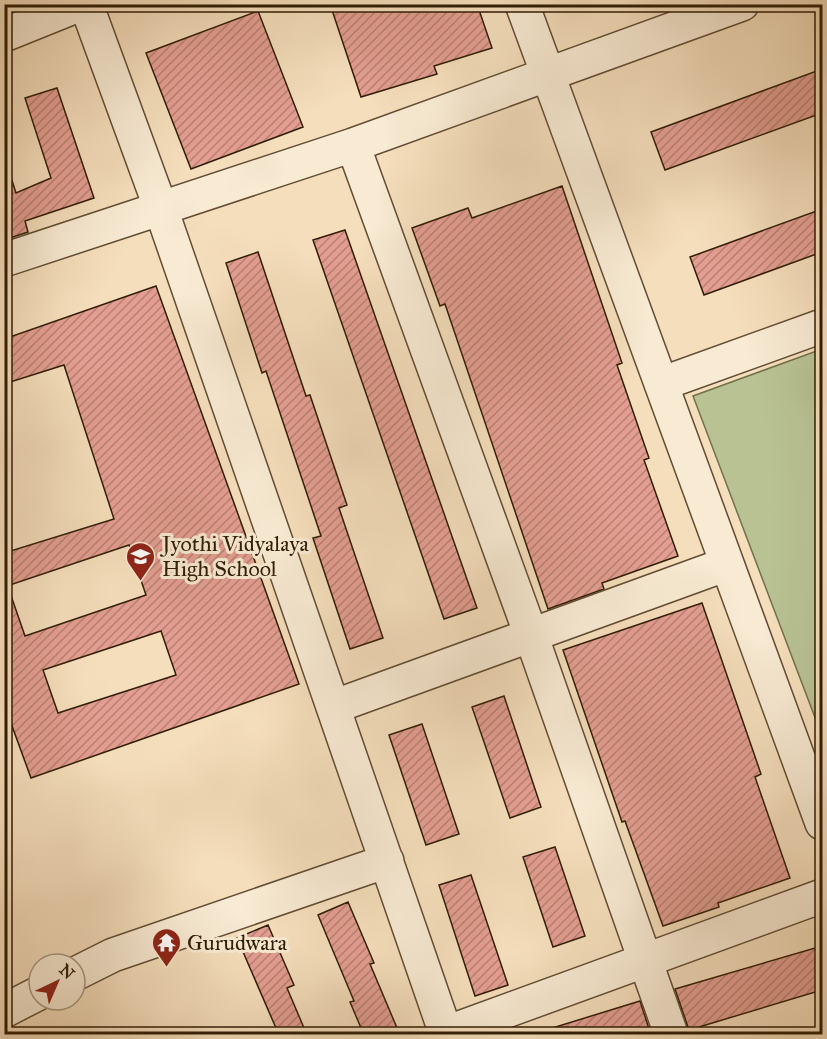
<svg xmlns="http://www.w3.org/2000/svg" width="827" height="1039" font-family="'IM FELL Great Primer',serif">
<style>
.green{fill:#b8c293;stroke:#74704c;stroke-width:1.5}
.building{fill:url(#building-hatch);stroke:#311d06;stroke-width:1.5;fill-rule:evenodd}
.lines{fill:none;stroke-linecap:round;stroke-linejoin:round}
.street-casing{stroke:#624d34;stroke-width:36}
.street{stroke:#f8ead3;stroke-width:33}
.labels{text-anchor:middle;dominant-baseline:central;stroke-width:6;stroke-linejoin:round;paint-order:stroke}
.poi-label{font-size:22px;fill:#311d06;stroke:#f8ead3;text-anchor:start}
</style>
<defs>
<pattern id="building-hatch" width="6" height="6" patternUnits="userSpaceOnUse" patternTransform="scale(1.5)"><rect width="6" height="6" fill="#e39e91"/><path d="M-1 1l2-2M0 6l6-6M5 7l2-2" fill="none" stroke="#b98074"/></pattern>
</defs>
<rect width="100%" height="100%" fill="#f5debc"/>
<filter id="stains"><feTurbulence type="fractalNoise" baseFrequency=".00333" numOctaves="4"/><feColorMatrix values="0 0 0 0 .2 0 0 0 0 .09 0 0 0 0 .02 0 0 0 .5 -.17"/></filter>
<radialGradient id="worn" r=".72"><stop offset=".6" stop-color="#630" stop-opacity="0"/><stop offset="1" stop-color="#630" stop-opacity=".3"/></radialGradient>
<path class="green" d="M822,349V736L693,396Z"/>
<path class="building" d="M330,4H477L492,48L434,66L437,74L361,97Z
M258,11L303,127L191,169L146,53Z
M822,69V113L665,170L651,132Z
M57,88L94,198L25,221L28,232L4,240V174H10L16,193L51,178L25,98Z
M562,186L622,363L617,365L649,458L644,460L678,556L602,583L604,589L548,609L445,304L440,306L412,228L468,208L472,218Z
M822,209V252L704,295L690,257Z
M345,230L477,608L444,619L313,240Z
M258,252L306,396L310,395L347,505L339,508L383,638L350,649L313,538L321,536L266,371L262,373L226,263Z
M156,286L299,684L31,778L4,704V588L8,587L25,636L146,595L129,545L4,587V553L114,519L64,365L4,384V339ZM161,631L176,675L58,713L43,670Z
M702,603L761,774L755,777L790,878L718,903L719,907L663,926L625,821L622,822L563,650Z
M504,696L541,807L510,818L472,707Z
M422,724L459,834L426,845L389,735Z
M555,847L585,936L553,947L523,857Z
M471,875L508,985L475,996L439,885Z
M348,902L374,963L370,964L400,1035H364L350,1002L354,1001L318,915Z
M268,925L294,985L287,988L307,1035H279L237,938Z
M822,946V990L689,1030L675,989Z
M640,1001L651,1035H550L549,1029Z"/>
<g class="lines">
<defs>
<path id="street" d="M86,4L161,209L446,1034
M522,4L822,823
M4,35L81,4
M353,145L531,635L671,1034
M4,260L353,145L742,4
M661,384L822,326
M333,707L727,564
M75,974L113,955L387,861
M4,1011L39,993
M446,1033L822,896"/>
</defs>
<use href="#street" class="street-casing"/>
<use href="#street" class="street"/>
</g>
<defs>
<symbol id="school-pin" viewBox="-11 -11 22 30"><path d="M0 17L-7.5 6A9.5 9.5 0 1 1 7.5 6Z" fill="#8f2418" stroke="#f8ead3"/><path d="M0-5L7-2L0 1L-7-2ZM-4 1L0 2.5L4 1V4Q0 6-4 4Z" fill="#fff"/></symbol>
<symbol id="temple-pin" viewBox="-11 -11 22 30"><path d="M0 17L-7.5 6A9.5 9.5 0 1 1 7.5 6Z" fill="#8f2418" stroke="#f8ead3"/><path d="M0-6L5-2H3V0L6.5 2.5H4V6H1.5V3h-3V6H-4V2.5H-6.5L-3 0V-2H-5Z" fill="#fff"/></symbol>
</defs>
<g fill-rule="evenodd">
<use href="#school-pin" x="124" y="540" width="33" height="45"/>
<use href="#temple-pin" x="150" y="926" width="33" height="45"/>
</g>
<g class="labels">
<g class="poi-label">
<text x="162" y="543">Jyothi Vidyalaya<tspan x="162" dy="25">High School</tspan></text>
<text x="187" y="942">Gurudwara</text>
</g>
</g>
<rect width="827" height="1039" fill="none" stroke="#f5debc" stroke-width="24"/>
<rect x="6" y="6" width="815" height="1027" fill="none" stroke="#311d06" stroke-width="3"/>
<rect x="12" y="12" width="803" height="1015" fill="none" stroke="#311d06" stroke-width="1.5"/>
<g transform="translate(57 982) rotate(44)"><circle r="28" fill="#f8ead3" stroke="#a89881" stroke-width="1.5"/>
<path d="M0-4.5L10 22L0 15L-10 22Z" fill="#8f2418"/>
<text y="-9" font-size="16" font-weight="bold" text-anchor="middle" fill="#311d06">N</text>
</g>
<rect width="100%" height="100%" filter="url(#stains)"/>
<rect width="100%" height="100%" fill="url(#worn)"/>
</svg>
